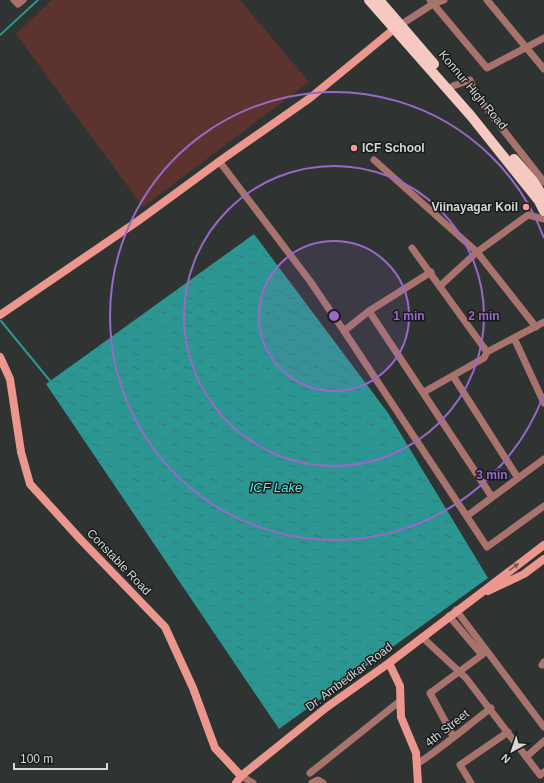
<svg xmlns="http://www.w3.org/2000/svg" width="544" height="783" font-family="Arial,sans-serif">
<style>
.grass{fill:#5c332f}
.water{fill:url(#water-ripples)}
.lines{fill:none;stroke-linecap:round;stroke-linejoin:round}
.stream{stroke:#2b9692;stroke-width:2}
.street{stroke:#a9736d;stroke-width:7}
.secondary{stroke:#ec978e;stroke-width:8}
.primary{stroke:#f5c8c2;stroke-width:10}
.oneway{fill:#825954}
.ring{fill:none;stroke:#9a68c7;stroke-width:2}
.poi-dot{fill:#f59c93;stroke:#191b1b;stroke-width:1.5}
.labels{text-anchor:middle;dominant-baseline:central;stroke-width:3;stroke-linejoin:round;paint-order:stroke}
.street-label{font-size:12px;fill:#d5d8d7;stroke:#191b1b}
.poi-label{font-size:12px;font-weight:bold;fill:#d5d8d7;stroke:#191b1b;text-anchor:start}
.water-label{font-size:13px;font-style:italic;fill:#56e9e3;stroke:#191b1b}
.centre{fill:#9a68c7;stroke:#191b1b;stroke-width:2}
.ring-label{font-size:12px;text-anchor:middle;font-weight:bold;fill:#9a68c7;stroke:#191b1b;stroke-width:3;stroke-linejoin:round;paint-order:stroke}
</style>
<defs>
<pattern id="water-ripples" width="26" height="14" patternUnits="userSpaceOnUse"><rect width="26" height="14" fill="#2b9692"/><path d="M2 4q2-2 4 0t4 0M15 11q2-2 4 0t4 0" fill="none" stroke="#317c79"/></pattern>
</defs>
<rect width="100%" height="100%" fill="#2f3433"/>
<path class="grass" d="M52,0H240L309,82L143,207L16,34Z"/>
<path class="water" d="M254,234L388,413L488,578L279,729L46,384Z"/>
<g class="lines">
<path class="stream" d="M0,35L38,0
M1,321L51,382"/>
<path class="street" d="M14,0L18,4L23,0
M430,0L487,68L544,38
M487,0L544,69
M397,27L433,4L444,0
M453,86L470,80L476,95L544,182
M374,160L477,252L440,286
M219,161L310,281L344,331L487,547L544,506
M412,248L487,352
M369,311L492,497
M536,327L477,252L528,215L544,219
M344,331L369,311L431,272
M514,338L544,403
M453,376L518,478
M424,392L484,358L487,352L544,322
M467,516L544,459
M456,610L544,727
M449,616L482,655L430,693L453,736
M422,637L466,678L540,775L544,772
M542,665L544,662
M526,757L544,741
M417,764C443,747 466,727 491,708
M310,773L400,701
M241,776L253,783
M312,783L318,780L323,783
M471,783L460,765L508,732"/>
<path class="secondary" d="M0,315L138,221L224,158L310,98L394,29
M0,357L10,379L21,452L30,484L81,540L165,627L193,688L215,748L241,776
M488,591L524,574L544,559
M389,663L400,686L401,717L416,753L418,783
M236,783L241,776L327,707L389,663L544,545"/>
<path class="primary" d="M369,0L471,116L539,201L544,211
M379,0L434,64
M514,159L533,181L544,198"/>
</g>
<defs><path id="oneway-solid" d="M-6-.8H1V-3.2L6.5 0L1 3.2V.8H-6Z"/></defs>
<use class="oneway" href="#oneway-solid" transform="translate(514 567) rotate(-37)"/>
<circle cx="334" cy="316" r="75" fill="#9a68c7" fill-opacity=".12"/>
<g class="ring">
<circle cx="334" cy="316" r="75"/>
<circle cx="334" cy="316" r="150"/>
<path d="M544 394A224 224 0 1 1 544 238"/>
</g>
<g class="poi-dot">
<circle cx="354" cy="148" r="4"/>
<circle cx="526" cy="207" r="4"/>
</g>
<g class="labels">
<g class="street-label">
<text transform="translate(473 90) rotate(50)">Konnur High Road</text>
<text transform="translate(119 562) rotate(46)">Constable Road</text>
<text transform="translate(349 677) rotate(-37)">Dr. Ambedkar Road</text>
<text transform="translate(447 728) rotate(-38)">4th Street</text>
</g>
<g class="poi-label">
<text x="362" y="148">ICF School</text>
<text x="518" y="207" text-anchor="end">Viinayagar Koil</text>
</g>
<g class="water-label">
<text x="276" y="487">ICF Lake</text>
</g>
</g>
<circle cx="334" cy="316" r="6" class="centre"/>
<g class="ring-label">
<text x="409" y="320">1 min</text>
<text x="484" y="320">2 min</text>
<text x="492" y="479">3 min</text>
</g>
<g transform="translate(512 751) rotate(220)" stroke="#191b1b" stroke-width="3" paint-order="stroke">
<path d="M0-3L7 15L0 10L-7 15Z" fill="#d5d8d7"/>
<text y="-6" font-size="11" font-weight="bold" text-anchor="middle" fill="#d5d8d7">N</text>
</g>
<path d="M14 763v6h93v-6" fill="none" stroke="#d5d8d7" stroke-width="2"/>
<text x="20" y="763" font-size="12" fill="#d5d8d7" stroke="#191b1b" stroke-width="3" paint-order="stroke">100 m</text>
</svg>
